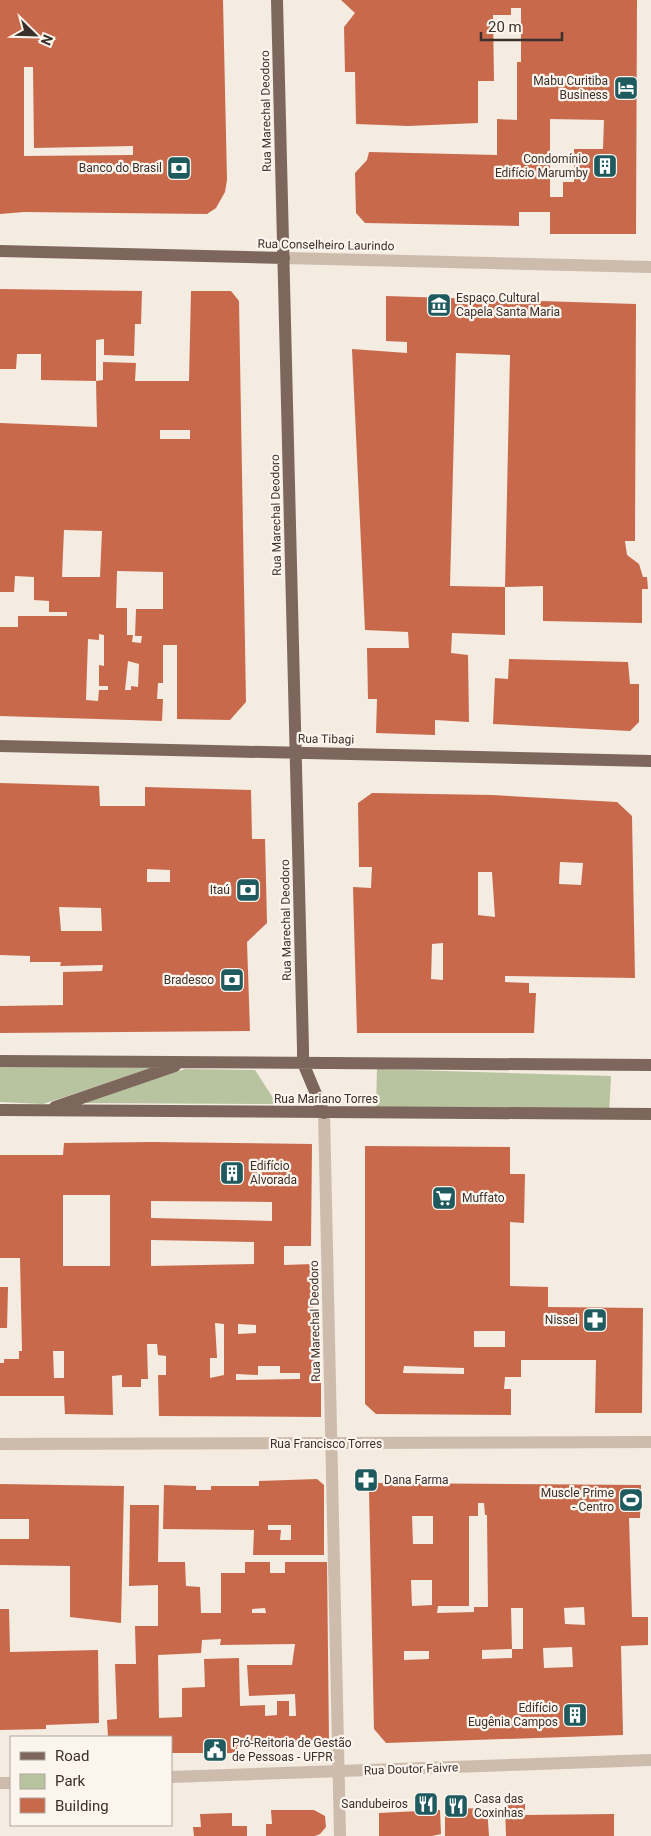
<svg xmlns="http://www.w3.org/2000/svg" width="651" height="1836" font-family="Roboto,sans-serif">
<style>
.green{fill:#b8c4a0}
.building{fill:#c8694b;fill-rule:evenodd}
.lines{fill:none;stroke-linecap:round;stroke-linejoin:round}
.minor{stroke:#cdbbac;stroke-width:12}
.major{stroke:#7d675c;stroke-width:12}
.labels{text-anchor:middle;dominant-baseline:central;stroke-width:4.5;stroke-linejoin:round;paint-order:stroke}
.poi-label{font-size:12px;fill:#3b302b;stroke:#fbf5ee;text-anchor:end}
.street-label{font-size:12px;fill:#3b302b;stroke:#fbf5ee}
</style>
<rect width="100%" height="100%" fill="#f4ebe1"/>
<path class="green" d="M0,1065L152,1068L43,1104L0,1102Z
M185,1069L255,1070L277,1104L84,1103Z
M377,1069L611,1076L609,1115L376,1108Z"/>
<path class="building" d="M0,0H223L227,180L225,192L216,208L207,214L24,212L0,214ZM24,67H33L34,148L133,146V155L24,156Z
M341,0H637L636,234H550V212H519V226L365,223L356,213L355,173L367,160L369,152L497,155V119L517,120V62H521V8H511V15H493L494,81H478V123L408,126L356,124L355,72H345L344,27L355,13ZM550,119L604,120L603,149H574V182H563V197H550Z
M0,289L142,291L141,324H135L134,356L104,355V339L96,340V381L41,380V354H17L16,369H0Z
M191,291H231L239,301L246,702L230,720L177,719V645H163V683H158L157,699H163L162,721L0,716V627H18V616H67V612H49V601L34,600V577L15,576L14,592H0V423L97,427L96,381L103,380V362L136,363L135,381H189ZM160,430H190V439H160ZM64,530L102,531L100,577H62ZM117,571L163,572V609H136L135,636H142L141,643L132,642L133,635H127V608H116ZM99,634L104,635V666L99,665V686H108V690H99L98,701L86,700L88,639L99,640ZM128,661L139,664L138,687L131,686V690H125Z
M386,296L636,304L635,541H625L627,555L639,564L643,577H647L648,589H642V623L543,621V586L505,587V635L452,633L451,653L468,655L469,722L435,720V735L376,733L377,699H368L367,648H409L408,632L365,630L352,349L407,353V342L386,341ZM456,353L510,355L505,587L450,586Z
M509,659L628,662L630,684H639V722L630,731L493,724L495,678L508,679Z
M0,783L99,786L100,806H145V787L251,790L252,839H265L267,923L247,942L250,1031L0,1033V1006L63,1005V972L102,971L103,965L60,966L61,962H30V956L0,955ZM147,869L170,870V882H147ZM59,907L101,908L102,931H61Z
M372,793L492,795L617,802L632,816L635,978L505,976V982L529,983V993H536L534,1033H357L353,887L371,888L372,867H359L358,803ZM560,862L583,863L581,885L559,884ZM478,872H492L495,917L478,915ZM443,943V980L431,979L432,944Z
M152,1142L312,1144L311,1246H284V1265L313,1264L314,1373H321V1417L159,1416L158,1375H166V1356L158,1355L157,1344H147L148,1379H141V1387H122V1375L112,1376L113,1415L65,1414L64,1396H0V1363H4V1359H19V1351H22L20,1258H0V1155H63L64,1143ZM63,1195H110V1266H63ZM151,1201L272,1202V1221L151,1218ZM151,1240L254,1242V1264L151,1266ZM215,1323L224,1324V1375L210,1378V1358H217ZM238,1324L256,1325V1333L238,1334ZM53,1351H64V1378H54ZM258,1366H280V1373H300V1379L236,1380V1374L258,1375Z
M365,1146L510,1147V1174H525L524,1223L510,1222V1286L548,1287V1307L643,1308L642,1413H595L596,1360H521V1377H505L504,1389H511V1415L376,1414L365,1404ZM474,1331H505V1347H474ZM404,1366L464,1368V1374L403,1373Z
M0,1287H8L7,1328H0Z
M317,1479L324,1485V1555H253L254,1530L163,1529L164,1485L196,1486V1490H211V1486H259V1481ZM268,1525H291V1540H280L281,1530H268Z
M378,1483L641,1485L640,1518H629L632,1617H648V1645L621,1646L623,1735L386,1743L374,1729L369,1491ZM478,1503H484L485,1515H487L488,1607H474V1612L437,1613L438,1606H469V1516H478ZM412,1516H433V1544H413ZM411,1580H432V1605L412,1606ZM584,1607L585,1625L565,1624L564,1608ZM511,1608H523V1649H512V1658L482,1659V1650L512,1649ZM572,1647L573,1667L544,1668L543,1648ZM404,1651H429V1659L404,1660Z
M0,1484L124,1486L121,1623L70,1617V1566L0,1565V1539H29V1519H0Z
M130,1505H159L158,1562H185L186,1586L200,1587L201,1613H221V1573H245V1562H270V1573H285V1562H327L329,1743L237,1746V1753H171V1737H108L107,1720L117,1719L115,1664H136L135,1626H158V1585L129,1586ZM265,1608L266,1613H252V1609ZM221,1639L220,1645L295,1644L292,1665H247L249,1696L295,1694L296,1716H289V1701H277V1715L265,1716V1705L240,1706L239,1658L204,1659L205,1687L182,1688V1717L159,1718L158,1655L201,1653L202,1640Z
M0,1609H9L10,1652L98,1650L99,1723L46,1725V1729L0,1730Z
M505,1804H525V1815L614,1814V1836H506Z
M487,1808L489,1836H445V1809Z
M271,1810H314L325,1816L326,1827L320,1834L315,1836H266V1824H272Z
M440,1810L441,1834L432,1836H379V1813Z
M232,1813V1826H247V1836H194L193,1827H201L200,1814Z"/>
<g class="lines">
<path class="minor" d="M284,258L651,267
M324,1113L340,1836
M0,1444L651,1442
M171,1777L651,1760
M0,1783H11"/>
<path class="major" d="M277,0L303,1049V1063L324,1113
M0,251L284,258
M0,746L651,761
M0,1061L651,1065
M55,1107L175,1066
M0,1110L651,1114"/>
</g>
<defs>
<symbol id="hotel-square" viewBox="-11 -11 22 22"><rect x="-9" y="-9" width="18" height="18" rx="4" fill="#1f5a5e" stroke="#fbf5ee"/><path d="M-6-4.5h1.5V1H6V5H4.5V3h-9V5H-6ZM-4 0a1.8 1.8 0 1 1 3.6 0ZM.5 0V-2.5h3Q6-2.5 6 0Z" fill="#fff"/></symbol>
<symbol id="building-square" viewBox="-11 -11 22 22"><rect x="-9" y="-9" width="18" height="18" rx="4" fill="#1f5a5e" stroke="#fbf5ee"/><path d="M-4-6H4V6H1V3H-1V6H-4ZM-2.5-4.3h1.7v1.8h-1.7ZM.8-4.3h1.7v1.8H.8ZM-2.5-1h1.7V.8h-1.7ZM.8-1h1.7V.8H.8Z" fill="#fff"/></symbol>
<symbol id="bank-square" viewBox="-11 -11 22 22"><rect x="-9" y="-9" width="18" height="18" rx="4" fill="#1f5a5e" stroke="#fbf5ee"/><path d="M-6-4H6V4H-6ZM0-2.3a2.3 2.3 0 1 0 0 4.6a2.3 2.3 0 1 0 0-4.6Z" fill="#fff"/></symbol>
<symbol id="museum-square" viewBox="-11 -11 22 22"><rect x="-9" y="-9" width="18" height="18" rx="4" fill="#1f5a5e" stroke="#fbf5ee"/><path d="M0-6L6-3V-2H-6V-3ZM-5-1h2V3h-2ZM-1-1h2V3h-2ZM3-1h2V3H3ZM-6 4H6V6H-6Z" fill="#fff"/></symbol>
<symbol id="supermarket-square" viewBox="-11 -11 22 22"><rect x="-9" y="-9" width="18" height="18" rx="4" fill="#1f5a5e" stroke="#fbf5ee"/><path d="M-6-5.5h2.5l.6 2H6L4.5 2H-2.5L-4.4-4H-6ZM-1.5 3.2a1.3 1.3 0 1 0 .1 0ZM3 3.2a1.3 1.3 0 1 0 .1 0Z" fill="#fff"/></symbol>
<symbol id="pharmacy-square" viewBox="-11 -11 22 22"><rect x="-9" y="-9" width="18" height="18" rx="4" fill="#1f5a5e" stroke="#fbf5ee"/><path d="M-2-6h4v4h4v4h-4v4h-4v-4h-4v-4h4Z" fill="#fff"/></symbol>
<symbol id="stadium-square" viewBox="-11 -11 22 22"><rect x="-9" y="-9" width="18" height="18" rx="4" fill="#1f5a5e" stroke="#fbf5ee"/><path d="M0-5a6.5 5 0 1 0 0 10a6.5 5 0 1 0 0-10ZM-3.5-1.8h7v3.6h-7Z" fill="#fff"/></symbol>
<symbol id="civic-square" viewBox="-11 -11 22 22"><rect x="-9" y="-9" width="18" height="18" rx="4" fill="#1f5a5e" stroke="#fbf5ee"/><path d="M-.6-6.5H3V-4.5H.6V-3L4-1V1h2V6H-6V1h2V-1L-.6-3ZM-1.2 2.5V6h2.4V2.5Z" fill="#fff"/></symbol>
<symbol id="restaurant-square" viewBox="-11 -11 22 22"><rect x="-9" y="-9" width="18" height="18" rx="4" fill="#1f5a5e" stroke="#fbf5ee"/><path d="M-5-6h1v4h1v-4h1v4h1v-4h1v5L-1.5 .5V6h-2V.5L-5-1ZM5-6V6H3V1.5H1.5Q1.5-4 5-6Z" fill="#fff"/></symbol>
</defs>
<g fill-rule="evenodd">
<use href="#hotel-square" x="612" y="74" width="28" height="28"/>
<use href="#building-square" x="591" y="152" width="28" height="28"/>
<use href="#bank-square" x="165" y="154" width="28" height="28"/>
<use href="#museum-square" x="425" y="291" width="28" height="28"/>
<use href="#bank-square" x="234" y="876" width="28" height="28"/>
<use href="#bank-square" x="218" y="966" width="28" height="28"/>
<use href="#building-square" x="218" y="1159" width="28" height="28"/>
<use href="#supermarket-square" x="430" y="1184" width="28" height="28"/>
<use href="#pharmacy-square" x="581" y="1306" width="28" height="28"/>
<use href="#pharmacy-square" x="352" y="1466" width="28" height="28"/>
<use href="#stadium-square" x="617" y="1486" width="28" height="28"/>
<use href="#building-square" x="561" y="1701" width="28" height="28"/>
<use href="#civic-square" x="201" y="1736" width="28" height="28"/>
<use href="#restaurant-square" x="412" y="1790" width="28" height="28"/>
<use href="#restaurant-square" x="442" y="1792" width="28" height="28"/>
</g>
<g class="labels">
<g class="poi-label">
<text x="608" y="81">Mabu Curitiba<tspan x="608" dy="14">Business</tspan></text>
<text x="588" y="159">Condomínio<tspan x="588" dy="14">Edifício Marumby</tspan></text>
<text x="162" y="168">Banco do Brasil</text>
<text x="456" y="298" text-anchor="start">Espaço Cultural<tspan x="456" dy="14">Capela Santa Maria</tspan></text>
<text x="230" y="890">Itaú</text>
<text x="214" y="980">Bradesco</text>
<text x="250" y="1166" text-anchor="start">Edifício<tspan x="250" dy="14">Alvorada</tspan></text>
<text x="462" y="1198" text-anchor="start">Muffato</text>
<text x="578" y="1320">Nissei</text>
<text x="384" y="1480" text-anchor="start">Dana Farma</text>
<text x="614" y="1493">Muscle Prime<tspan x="614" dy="14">- Centro</tspan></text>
<text x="558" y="1708">Edifício<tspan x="558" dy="14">Eugênia Campos</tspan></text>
<text x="232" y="1743" text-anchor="start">Pró-Reitoria de Gestão<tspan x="232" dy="14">de Pessoas - UFPR</tspan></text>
<text x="474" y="1799" text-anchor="start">Casa das<tspan x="474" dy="14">Coxinhas</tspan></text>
<text x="408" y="1804">Sandubeiros</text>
</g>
<g class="street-label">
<text transform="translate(266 111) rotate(-91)">Rua Marechal Deodoro</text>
<text transform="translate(326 245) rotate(1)">Rua Conselheiro Laurindo</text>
<text transform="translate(276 515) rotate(-91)">Rua Marechal Deodoro</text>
<text transform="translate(326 739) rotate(1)">Rua Tibagi</text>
<text transform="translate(286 920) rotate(-91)">Rua Marechal Deodoro</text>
<text x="326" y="1099">Rua Mariano Torres</text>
<text transform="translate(315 1321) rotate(-91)">Rua Marechal Deodoro</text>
<text x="326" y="1444">Rua Francisco Torres</text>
<text transform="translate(411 1769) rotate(-2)">Rua Doutor Faivre</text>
</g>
</g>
<rect x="10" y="1736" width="162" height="90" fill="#fbf5ee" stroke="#aea6a0"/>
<rect x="20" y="1752" width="25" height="8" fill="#7d675c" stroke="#aea6a0"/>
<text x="55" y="1761" font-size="15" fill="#3b302b">Road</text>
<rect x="20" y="1774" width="25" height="15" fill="#b8c4a0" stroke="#aea6a0"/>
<text x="55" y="1786" font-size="15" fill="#3b302b">Park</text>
<rect x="20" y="1798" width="25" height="15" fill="#c8694b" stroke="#aea6a0"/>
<text x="55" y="1811" font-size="15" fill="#3b302b">Building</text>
<g transform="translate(35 35) rotate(113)" stroke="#fbf5ee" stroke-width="4" paint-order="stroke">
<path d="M0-4L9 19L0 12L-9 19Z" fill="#3b302b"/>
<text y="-8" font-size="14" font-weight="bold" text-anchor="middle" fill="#3b302b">N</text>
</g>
<path d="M481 32v8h81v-8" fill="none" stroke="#3b302b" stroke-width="2.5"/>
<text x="488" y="32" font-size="15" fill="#3b302b" stroke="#fbf5ee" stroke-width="4" paint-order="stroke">20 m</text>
</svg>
